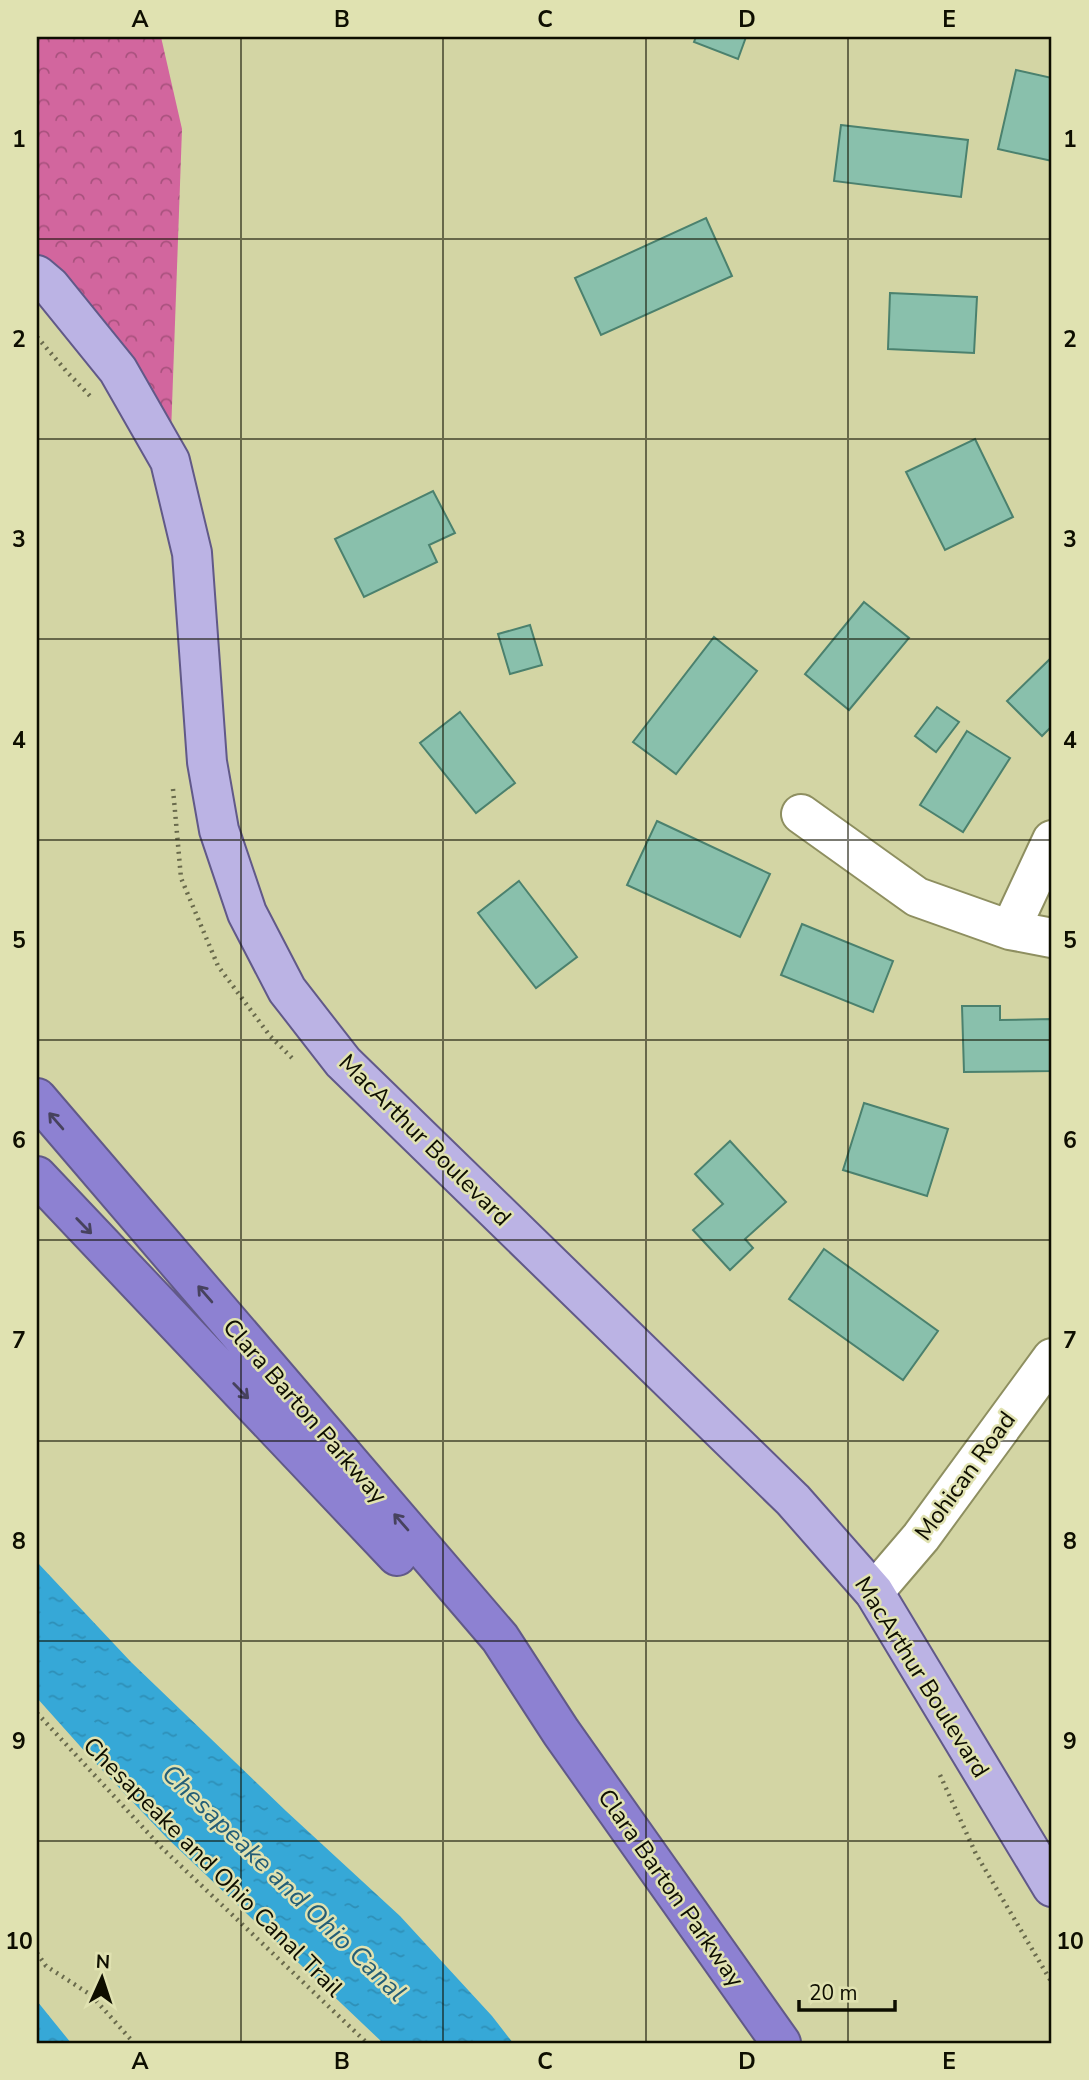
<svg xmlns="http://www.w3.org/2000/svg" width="1089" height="2080" font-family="'Nunito Sans',sans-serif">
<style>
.forest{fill:url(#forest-crowns)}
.water{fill:url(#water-ripples)}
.building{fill:#89c0ac;stroke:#4b816e;stroke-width:2}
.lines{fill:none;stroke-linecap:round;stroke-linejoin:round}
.minor-casing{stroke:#8e8f60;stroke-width:42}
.major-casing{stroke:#615988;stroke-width:42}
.highway-casing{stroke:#615988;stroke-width:42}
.path{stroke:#696a4c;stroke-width:4.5;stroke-dasharray:2 5;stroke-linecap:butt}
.minor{stroke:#fff;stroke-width:38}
.major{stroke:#bbb3e4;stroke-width:38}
.highway{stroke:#8d81d2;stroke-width:38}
.oneway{stroke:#47425e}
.grid{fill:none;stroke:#0e0e00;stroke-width:2;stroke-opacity:0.55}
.labels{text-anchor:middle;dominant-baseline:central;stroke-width:5;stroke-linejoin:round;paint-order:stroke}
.street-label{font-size:24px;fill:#0e0e00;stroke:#e0e2b1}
.water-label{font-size:26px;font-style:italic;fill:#245e77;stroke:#e0e2b1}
.neatline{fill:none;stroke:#0e0e00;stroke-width:2.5}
.grid-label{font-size:23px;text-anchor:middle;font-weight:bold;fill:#0e0e00}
</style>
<defs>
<pattern id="forest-crowns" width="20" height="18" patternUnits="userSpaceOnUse" patternTransform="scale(1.75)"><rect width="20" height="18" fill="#d2669e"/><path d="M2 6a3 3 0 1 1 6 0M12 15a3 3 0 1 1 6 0" fill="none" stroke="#a9527e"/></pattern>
<pattern id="water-ripples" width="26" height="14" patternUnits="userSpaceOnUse" patternTransform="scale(1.75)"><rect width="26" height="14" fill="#36a8d7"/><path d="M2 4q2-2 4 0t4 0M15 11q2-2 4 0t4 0" fill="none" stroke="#2e8fb7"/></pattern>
</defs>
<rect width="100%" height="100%" fill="#d3d5a4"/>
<path class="forest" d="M37,37H161L182,129L170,461L37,275Z"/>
<path class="water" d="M37,1562L131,1662L286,1811L400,1916L492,2016L513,2043H383L167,1838L88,1755L37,1698Z
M37,2001L71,2043H37Z"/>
<path class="building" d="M696,37H746L738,59L694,42Z
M1016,70L1052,78V161L998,149Z
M841,125L968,140L961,197L834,181Z
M706,218L732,276L601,335L575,278Z
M890,293L977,297L974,353L888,349Z
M975,439L1013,517L945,550L906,472Z
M433,491L455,533L429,545L437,562L364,597L335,539Z
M864,602L909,638L849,710L805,674Z
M530,625L542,665L510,674L498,634Z
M714,637L757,671L676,774L633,742Z
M1052,657V726L1042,736L1007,701Z
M937,707L959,722L936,752L915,736Z
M460,712L515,783L476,813L420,743Z
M967,731L1010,758L963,832L920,805Z
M657,821L770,874L740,937L627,885Z
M519,881L577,957L536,988L478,913Z
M802,924L893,961L873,1012L781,975Z
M962,1006H1000V1020L1052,1019V1071L964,1072Z
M864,1103L948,1129L927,1196L843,1170Z
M730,1141L786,1202L745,1239L753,1248L730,1270L693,1230L723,1204L695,1174Z
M824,1249L938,1331L903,1380L789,1299Z"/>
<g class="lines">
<defs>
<path id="minor" d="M801,814L917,897L1010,930L1052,938
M1010,930L1052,840
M874,1592L921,1537L1052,1358"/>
<path id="major" d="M37,275L50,286L118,370L170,461L192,553L207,762L219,830L247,913L287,990L343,1062L793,1500L874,1592L1052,1887"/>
<path id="highway" d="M37,1098L500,1638L561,1732L781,2043
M37,1176L397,1556"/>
</defs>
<use href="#minor" class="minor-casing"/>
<use href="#major" class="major-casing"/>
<use href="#highway" class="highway-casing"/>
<path class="path" d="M37,337L67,372L90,396
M173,789L181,878L218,966L270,1036L294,1060
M37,1713L162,1848L367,2043
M940,1775L976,1854L1052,1983
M37,1953L46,1966L91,1995L134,2043"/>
<use href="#minor" class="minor"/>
<use href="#major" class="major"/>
<use href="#highway" class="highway"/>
</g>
<defs><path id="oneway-shaft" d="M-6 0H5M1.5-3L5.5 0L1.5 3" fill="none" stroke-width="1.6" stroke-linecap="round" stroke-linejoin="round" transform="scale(1.75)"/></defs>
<g class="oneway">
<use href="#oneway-shaft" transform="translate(56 1121) rotate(-131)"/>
<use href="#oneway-shaft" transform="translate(84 1226) rotate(46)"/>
<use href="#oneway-shaft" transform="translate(205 1294) rotate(-131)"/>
<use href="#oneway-shaft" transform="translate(241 1391) rotate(46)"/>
<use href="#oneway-shaft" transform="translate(401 1522) rotate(-131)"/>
</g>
<path class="grid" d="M241,37V2043M443,37V2043M646,37V2043M848,37V2043M37,239H1052M37,439H1052M37,639H1052M37,840H1052M37,1040H1052M37,1240H1052M37,1441H1052M37,1641H1052M37,1841H1052"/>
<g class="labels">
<g class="street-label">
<text transform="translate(425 1140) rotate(45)">MacArthur Boulevard</text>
<text transform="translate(305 1411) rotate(49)">Clara Barton Parkway</text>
<text transform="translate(965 1476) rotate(-54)">Mohican Road</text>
<text transform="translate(922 1677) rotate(58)">MacArthur Boulevard</text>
<text transform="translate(213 1867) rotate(45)">Chesapeake and Ohio Canal Trail</text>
<text transform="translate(671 1888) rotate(55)">Clara Barton Parkway</text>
</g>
<g class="water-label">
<text transform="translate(284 1883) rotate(44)">Chesapeake and Ohio Canal</text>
</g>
</g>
<rect width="1089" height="2080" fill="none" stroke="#e0e2b1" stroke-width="77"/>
<g transform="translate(102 1978) rotate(3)" stroke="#e0e2b1" stroke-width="5" paint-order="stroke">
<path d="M0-5L12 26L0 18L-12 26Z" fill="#0e0e00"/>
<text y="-10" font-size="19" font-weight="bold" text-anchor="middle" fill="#0e0e00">N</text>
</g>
<path d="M799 2000v10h96v-10" fill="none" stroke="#0e0e00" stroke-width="3.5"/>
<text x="809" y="2000" font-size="21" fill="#0e0e00" stroke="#e0e2b1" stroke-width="5" paint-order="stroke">20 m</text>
<rect x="38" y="38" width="1012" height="2004" class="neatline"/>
<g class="grid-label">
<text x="140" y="27">A</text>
<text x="342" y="27">B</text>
<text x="545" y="27">C</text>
<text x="747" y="27">D</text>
<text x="949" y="27">E</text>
<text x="19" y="147">1</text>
<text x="1070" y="147">1</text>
<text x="19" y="347">2</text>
<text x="1070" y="347">2</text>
<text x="19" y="547">3</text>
<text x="1070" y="547">3</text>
<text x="19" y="748">4</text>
<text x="1070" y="748">4</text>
<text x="19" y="948">5</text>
<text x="1070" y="948">5</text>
<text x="19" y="1148">6</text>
<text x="1070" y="1148">6</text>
<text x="19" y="1348">7</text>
<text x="1070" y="1348">7</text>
<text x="19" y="1549">8</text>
<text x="1070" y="1549">8</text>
<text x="19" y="1749">9</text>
<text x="1070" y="1749">9</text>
<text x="19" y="1949">10</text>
<text x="1070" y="1949">10</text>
<text x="140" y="2069">A</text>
<text x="342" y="2069">B</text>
<text x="545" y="2069">C</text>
<text x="747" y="2069">D</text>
<text x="949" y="2069">E</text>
</g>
</svg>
